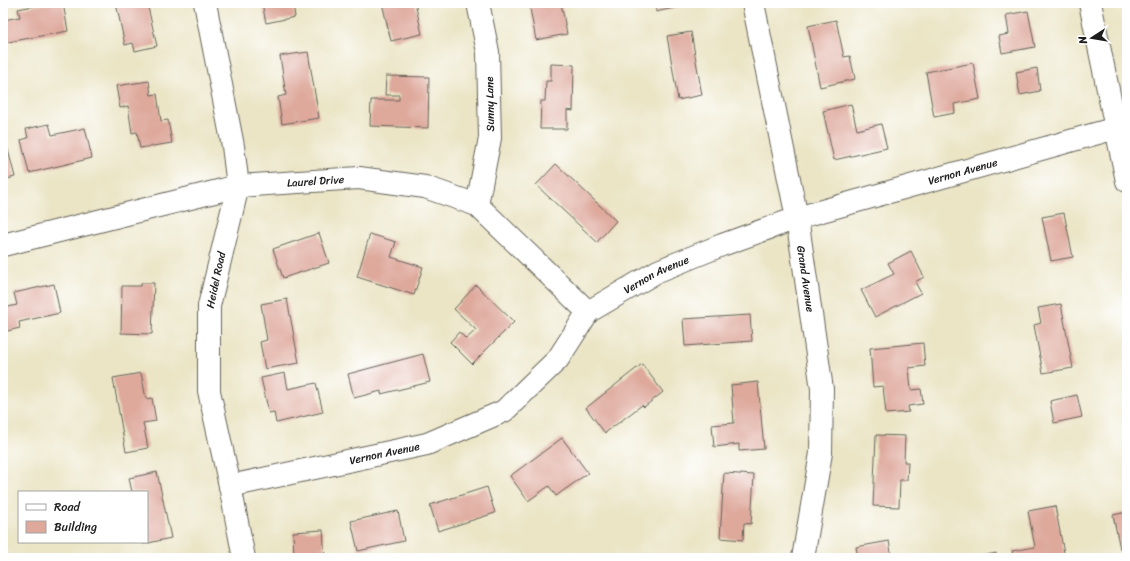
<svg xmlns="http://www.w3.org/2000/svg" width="1130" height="561" font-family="Sriracha,sans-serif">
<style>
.building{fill:#dea89b}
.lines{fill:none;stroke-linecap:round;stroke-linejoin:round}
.minor-casing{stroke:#646258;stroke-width:24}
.minor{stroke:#fff;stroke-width:22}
.labels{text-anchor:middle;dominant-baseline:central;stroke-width:4;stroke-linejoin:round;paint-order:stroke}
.street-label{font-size:11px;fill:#1c1c1c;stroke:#fff}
</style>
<rect width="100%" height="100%" fill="#fff"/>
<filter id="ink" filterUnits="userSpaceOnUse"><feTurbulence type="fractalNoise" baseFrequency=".025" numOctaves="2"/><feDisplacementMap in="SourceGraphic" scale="8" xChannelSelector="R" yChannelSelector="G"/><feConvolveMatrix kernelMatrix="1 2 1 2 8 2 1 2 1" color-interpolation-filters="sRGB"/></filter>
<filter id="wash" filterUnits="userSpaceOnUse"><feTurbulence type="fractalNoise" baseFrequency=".012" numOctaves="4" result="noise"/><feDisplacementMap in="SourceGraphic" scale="16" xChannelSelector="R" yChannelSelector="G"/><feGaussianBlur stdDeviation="0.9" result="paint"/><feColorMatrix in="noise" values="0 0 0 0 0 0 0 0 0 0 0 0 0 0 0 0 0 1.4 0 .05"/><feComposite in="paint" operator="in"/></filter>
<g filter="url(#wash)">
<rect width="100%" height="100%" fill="#ebe5c6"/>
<g id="blocks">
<path class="building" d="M49,3H63L68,31L3,43V20L20,17L18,9Z
M116,3H147L157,46L135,51L133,43L125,45Z
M262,3H293L295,17L266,23Z
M382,3H415L422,34L391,41Z
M529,3H561L567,34L536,40Z
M655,3H687V5L656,12Z
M1028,11L1035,47L1002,53L999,36L1009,34L1006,15Z
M836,20L844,57L850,56L855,79L820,87L808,26Z
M691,32L702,95L678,100L667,36Z
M308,52L319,118L282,124L278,97L286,95L280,56Z
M973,63L980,99L954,104L955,113L934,117L926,72Z
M551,64L574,65L573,111L567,110V129H540L541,101H545L546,81H551Z
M1037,68L1040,91L1020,95L1016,72Z
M386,76L429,77L428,128L370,126L371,100H399V95H385Z
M149,81L151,95L157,94L161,121L168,120L172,143L140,148L137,132L132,133L128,106L120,108L116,86Z
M851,104L857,130L881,124L887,148L834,160L823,111Z
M49,124L52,135L85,128L92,158L29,173L21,140L28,138L26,129Z
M6,142L15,177L3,180V143Z
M556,164L616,221L597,242L536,185Z
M1064,213L1073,257L1051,261L1042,217Z
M319,233L329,263L283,278L273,249Z
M370,234L396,242L391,257L423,267L414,295L357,277Z
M911,251L924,277L915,282L921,293L875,317L861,290L894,274L888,263Z
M141,283H154L152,334L121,333L122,286H141Z
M54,284L60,313L19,322L20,328L3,332V308L17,305L14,293Z
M476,285L514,322L472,364L450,342L459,332L466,339L476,330L454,309Z
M287,299L299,363L265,369L260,342L267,340L261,304Z
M1061,304L1073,368L1043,373L1034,325L1041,323L1038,308Z
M750,315L752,341L685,346L683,319Z
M923,343L925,366L909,368L911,390L921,389L923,404L908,406L909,412L886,414L883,386L873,387L870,348Z
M423,354L430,382L381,394V391L354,398L348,374Z
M642,364L663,392L644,407L642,405L605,433L586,408Z
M141,373L146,399L152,398L156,421L143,423L148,448L126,452L113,378Z
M285,373L288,389L316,383L323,412L276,423L274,412L269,413L261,378Z
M758,382L764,449L739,451V444L714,447L712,425L734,423L731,385Z
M1077,395L1082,417L1054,423L1050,401Z
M876,435L905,436L904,462H908L907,480H900L899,507L873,506Z
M562,438L588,473L556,496L549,486L528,501L510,476Z
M157,472L171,538L144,544V542H147V492H132L129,478Z
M724,473L754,475L751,524L744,523L743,540L720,538Z
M487,487L495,513L438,531L430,505Z
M1055,506L1065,558H1014L1012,551L1035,547L1028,511Z
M398,511L404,541L358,551L351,521Z
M1127,512V547L1120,549L1113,515Z
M323,530L325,558H294L293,532Z
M889,541L892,558H858L856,547Z
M996,553L997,558H977V557Z"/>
</g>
</g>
<g filter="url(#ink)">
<use href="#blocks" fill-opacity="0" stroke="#646258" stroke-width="1"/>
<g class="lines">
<defs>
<g id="minor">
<path d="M205,3L233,146L238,186L209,306V391L230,486L244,558"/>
<path id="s1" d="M753,3L797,218L822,389L821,453L803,558"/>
<path d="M1090,3L1127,181"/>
<path d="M477,205L490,138L488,52L478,3"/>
<path id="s2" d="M3,245L238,186L359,178L425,187L477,205L588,312"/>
<path id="s3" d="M230,486L427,444L504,411L558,359L588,312L658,271L722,245L797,218L1116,128L1127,126"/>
</g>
</defs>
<use href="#minor" class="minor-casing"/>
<use href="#minor" class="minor"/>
</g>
</g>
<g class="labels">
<g class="street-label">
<text transform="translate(490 104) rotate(-91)">Sunny Lane</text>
<text stroke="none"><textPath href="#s3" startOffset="818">Vernon Avenue</textPath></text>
<text stroke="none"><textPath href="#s2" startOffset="320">Laurel Drive</textPath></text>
<text stroke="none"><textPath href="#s3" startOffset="494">Vernon Avenue</textPath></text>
<text stroke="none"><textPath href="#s1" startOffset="281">Grand Avenue</textPath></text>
<text transform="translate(216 280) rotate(-78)">Heidel Road</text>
<text stroke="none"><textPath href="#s3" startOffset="158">Vernon Avenue</textPath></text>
</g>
</g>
<rect width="1130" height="561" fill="none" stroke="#fff" stroke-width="16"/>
<rect x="18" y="491" width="130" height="52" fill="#ffffff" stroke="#a4a4a4"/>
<rect x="26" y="504" width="20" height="6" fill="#ffffff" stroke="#a4a4a4"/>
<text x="54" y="511" font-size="12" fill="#1c1c1c">Road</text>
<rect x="26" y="521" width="20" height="12" fill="#dea89b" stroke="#a4a4a4"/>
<text x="54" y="531" font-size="12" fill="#1c1c1c">Building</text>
<g transform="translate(1092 38) rotate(258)" stroke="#ffffff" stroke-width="3" paint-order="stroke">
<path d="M0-3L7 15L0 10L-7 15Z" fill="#1c1c1c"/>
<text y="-6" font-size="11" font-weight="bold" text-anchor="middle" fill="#1c1c1c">N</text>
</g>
</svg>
